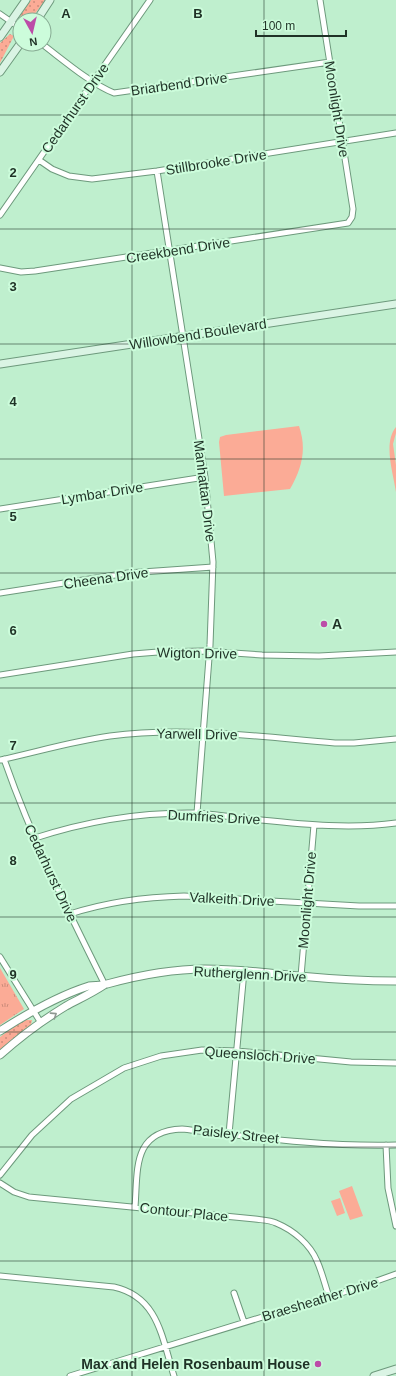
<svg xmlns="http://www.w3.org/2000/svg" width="396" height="1376" font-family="Arial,sans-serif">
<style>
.grass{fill:url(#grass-dots)}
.park{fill:url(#park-tufts)}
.pitch{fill:#fbab96}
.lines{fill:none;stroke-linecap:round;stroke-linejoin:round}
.minor-casing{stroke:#6d997c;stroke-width:7}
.tertiary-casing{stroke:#6d997c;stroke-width:9}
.secondary-casing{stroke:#6d997c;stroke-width:9}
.minor{stroke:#fff;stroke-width:5}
.tertiary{stroke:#fff;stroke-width:7}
.secondary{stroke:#daf4e4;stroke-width:7}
.oneway{stroke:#8f9892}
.grid{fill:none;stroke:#1f3226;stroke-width:1;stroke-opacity:0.55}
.poi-dot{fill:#bc4ca8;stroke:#ccfcdb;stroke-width:1.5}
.labels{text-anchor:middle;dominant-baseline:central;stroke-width:4;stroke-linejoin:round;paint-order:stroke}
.street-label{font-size:14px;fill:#1f3226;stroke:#ccfcdb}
.poi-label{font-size:14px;font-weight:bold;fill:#1f3226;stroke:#ccfcdb;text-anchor:start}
.grid-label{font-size:13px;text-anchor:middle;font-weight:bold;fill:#1f3226;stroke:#ccfcdb;stroke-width:4;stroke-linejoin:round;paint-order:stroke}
</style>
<defs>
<pattern id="grass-dots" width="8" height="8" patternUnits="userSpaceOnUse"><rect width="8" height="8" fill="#fbab96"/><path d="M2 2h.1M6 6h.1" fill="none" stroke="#cb8c7a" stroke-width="1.8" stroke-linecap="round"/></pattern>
<pattern id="park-tufts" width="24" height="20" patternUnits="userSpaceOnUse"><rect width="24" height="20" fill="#fbab96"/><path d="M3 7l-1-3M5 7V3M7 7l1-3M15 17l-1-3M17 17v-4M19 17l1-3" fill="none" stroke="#cb8c7a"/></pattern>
</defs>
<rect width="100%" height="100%" fill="#bfefce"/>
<path class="grass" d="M31,0H45L34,15L25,20L20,16Z
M10,34L14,36L0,63V43Z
M23,1020H32L31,1025L0,1051V1037Z"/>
<path class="park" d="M0,968L24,1009L0,1025Z"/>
<path class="pitch" d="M299,426C307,449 302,468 290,489L224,496L219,442L220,437L226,435Z
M396,427V433L393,444L396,465V492C393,472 383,443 396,427Z
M352,1186L363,1216L350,1220L339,1191Z
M340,1198L345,1213L337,1216L331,1201Z"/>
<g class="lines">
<defs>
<path id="minor" d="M0,14L20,28
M42,44C62,59 91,84 114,93L330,62
M39,160L52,169L69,176L92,179L157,171L396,133
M157,171L205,477L213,562L210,645L197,813
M0,215L150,0
M0,268L21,272L35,271L348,223L352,217L353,209L320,0
M0,509L205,477
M0,593L128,573L213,567
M0,675L133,654L158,652L203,651L262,655L319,656L396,652
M4,759C31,837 68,911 105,985
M0,760C37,752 73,741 110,736C185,726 261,737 335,743H354L396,739
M35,838C87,821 141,812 196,813C211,814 226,816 241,818C293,823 344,830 396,823
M70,914C107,902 145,897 184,896L359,906H396
M0,957L41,1023
M301,976L314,825
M229,1134L244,971
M386,1145L388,1188L396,1226
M0,1175L32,1135L71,1099L124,1068L161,1056L202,1050L237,1051L351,1062L396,1063
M0,1183L14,1192L29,1197L255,1219C262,1220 270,1220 276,1223C293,1230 310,1244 317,1261C322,1272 325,1285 329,1297
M135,1207C138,1169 132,1131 182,1129C253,1137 325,1147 396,1145
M0,1276L114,1287C159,1297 162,1339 174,1376
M234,1293L244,1322
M70,1376L357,1288L396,1274"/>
<path id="tertiary" d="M0,1031C28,1013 57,996 89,986C95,985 101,986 107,984C140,975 172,969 205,969C237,969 268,973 299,976C331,979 364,981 396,981
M0,1055C20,1037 43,1020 66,1006C79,999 92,993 104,985"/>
<path id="secondary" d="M37,20L50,0
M0,37L26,0
M0,72L20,44
M0,364L396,304
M374,1376L396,1369"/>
</defs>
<use href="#minor" class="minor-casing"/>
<use href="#tertiary" class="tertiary-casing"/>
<use href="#secondary" class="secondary-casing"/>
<use href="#minor" class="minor"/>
<use href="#tertiary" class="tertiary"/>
<use href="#secondary" class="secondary"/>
</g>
<defs><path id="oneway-chevron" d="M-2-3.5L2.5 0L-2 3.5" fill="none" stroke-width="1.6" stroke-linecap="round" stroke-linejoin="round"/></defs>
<use class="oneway" href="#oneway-chevron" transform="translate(54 1015) rotate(-33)"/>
<path class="grid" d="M132,0V1376M264,0V1376M0,115H396M0,229H396M0,344H396M0,459H396M0,573H396M0,688H396M0,803H396M0,917H396M0,1032H396M0,1147H396M0,1261H396"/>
<g class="poi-dot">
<circle cx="324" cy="624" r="4"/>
<circle cx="318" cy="1364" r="4"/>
</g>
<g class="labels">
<g class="street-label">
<text transform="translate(179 84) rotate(-8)">Briarbend Drive</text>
<text transform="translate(75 108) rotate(-55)">Cedarhurst Drive</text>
<text transform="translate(337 109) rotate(81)">Moonlight Drive</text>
<text transform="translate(216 162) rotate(-9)">Stillbrooke Drive</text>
<text transform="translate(178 250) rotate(-9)">Creekbend Drive</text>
<text transform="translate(198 334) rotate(-9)">Willowbend Boulevard</text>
<text transform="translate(205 491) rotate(83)">Manhattan Drive</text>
<text transform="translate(102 493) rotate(-9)">Lymbar Drive</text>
<text transform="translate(106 578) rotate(-8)">Cheena Drive</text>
<text transform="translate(197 653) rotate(1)">Wigton Drive</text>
<text transform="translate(197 734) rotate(1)">Yarwell Drive</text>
<text transform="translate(214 817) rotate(3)">Dumfries Drive</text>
<text transform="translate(51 873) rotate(65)">Cedarhurst Drive</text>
<text transform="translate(232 899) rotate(3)">Valkeith Drive</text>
<text transform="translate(307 900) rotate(-85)">Moonlight Drive</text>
<text transform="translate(250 974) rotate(3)">Rutherglenn Drive</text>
<text transform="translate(260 1055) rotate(4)">Queensloch Drive</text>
<text transform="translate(236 1134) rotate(6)">Paisley Street</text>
<text transform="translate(184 1212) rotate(6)">Contour Place</text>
<text transform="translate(320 1299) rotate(-17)">Braesheather Drive</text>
</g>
<g class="poi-label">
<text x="332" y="624">A</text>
<text x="310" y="1364" text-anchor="end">Max and Helen Rosenbaum House</text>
</g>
</g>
<g class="grid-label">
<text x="66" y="18">A</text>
<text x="198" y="18">B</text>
<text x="13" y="177">2</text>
<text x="13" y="291">3</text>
<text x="13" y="406">4</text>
<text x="13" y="521">5</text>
<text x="13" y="635">6</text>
<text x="13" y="750">7</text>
<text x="13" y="865">8</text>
<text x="13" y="979">9</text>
</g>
<g transform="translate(32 32) rotate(172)"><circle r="19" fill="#ccfcdb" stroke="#87ab93"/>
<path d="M0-3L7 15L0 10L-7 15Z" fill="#bc4ca8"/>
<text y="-6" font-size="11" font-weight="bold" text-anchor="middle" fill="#1f3226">N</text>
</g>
<path d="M256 30v6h90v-6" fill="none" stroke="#1f3226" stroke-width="2"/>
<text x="262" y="30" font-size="12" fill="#1f3226" stroke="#ccfcdb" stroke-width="3" paint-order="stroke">100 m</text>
</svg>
